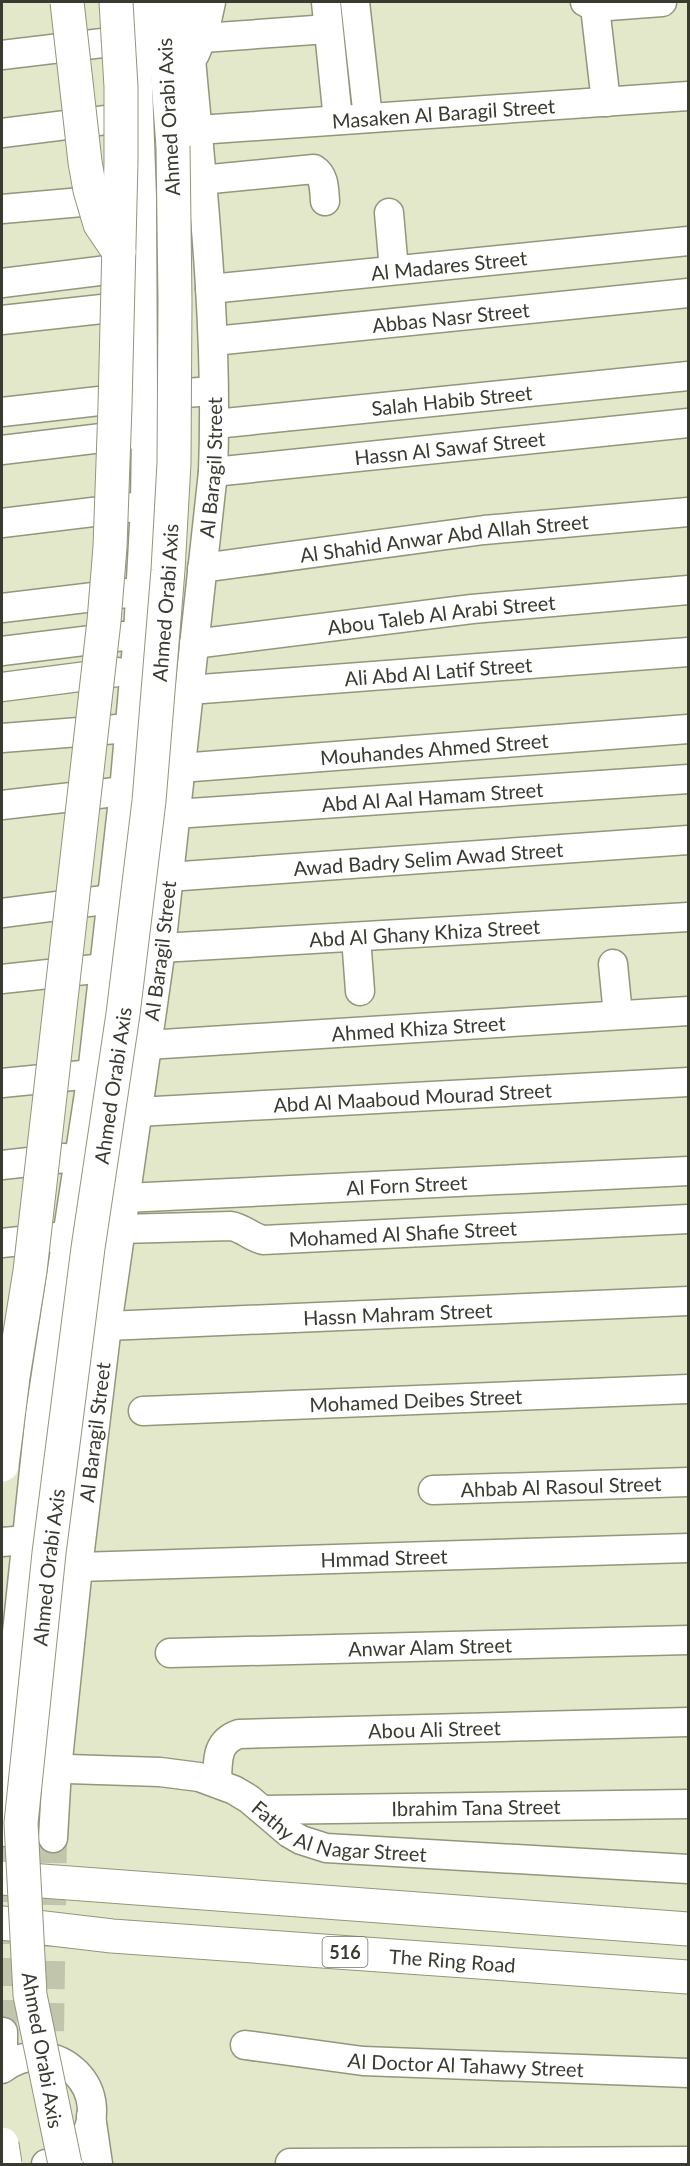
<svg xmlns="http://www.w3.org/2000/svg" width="690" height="2166" font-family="Lato,sans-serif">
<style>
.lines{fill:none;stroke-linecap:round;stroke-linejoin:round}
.minor-tunnel{stroke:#c1c5ac;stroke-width:28;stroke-dasharray:28 14;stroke-linecap:butt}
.minor-casing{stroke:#92967b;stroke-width:31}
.highway-casing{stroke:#92967b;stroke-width:35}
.minor{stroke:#fff;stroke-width:28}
.highway{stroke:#fff;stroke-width:33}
.highway-bridge-casing{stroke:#92967b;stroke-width:35;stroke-linecap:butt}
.highway-bridge{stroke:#fff;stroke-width:33}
.labels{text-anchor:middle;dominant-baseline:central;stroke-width:6;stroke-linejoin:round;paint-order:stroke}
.shield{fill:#fff;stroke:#74766e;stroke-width:1.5}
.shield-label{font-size:18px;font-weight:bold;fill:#393b30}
.street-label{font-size:20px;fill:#393b30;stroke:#fff}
</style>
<rect width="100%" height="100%" fill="#e3e8cb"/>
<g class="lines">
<path class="minor-tunnel" d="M2,1832L3,2032
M50,2031L53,1838"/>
<defs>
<g id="minor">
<path d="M326,2L338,120"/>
<path d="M355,2L368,118"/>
<path d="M585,2L595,7L606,102"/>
<path d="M595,7L662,2"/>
<path d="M203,38L328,29"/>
<path d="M195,54L205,30L211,2"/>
<path d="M2,55L119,41"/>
<path id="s1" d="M198,130L688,96"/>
<path d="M2,133L130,117"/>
<path d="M201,180L314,169C325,176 324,190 325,201"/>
<path d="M2,209L116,199"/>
<path d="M389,213L394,270"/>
<path d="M2,283L139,266"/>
<path id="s2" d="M210,289L688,241"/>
<path d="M2,320L138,305"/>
<path id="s3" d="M214,341L688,293"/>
<path d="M2,412L143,396L213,391"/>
<path id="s4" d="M215,424L688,376"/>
<path d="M2,450L135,434"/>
<path id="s5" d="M213,472L688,423"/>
<path d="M2,523L134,507"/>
<path id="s6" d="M202,568L484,530L688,512"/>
<path d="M2,608L127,593"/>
<path id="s7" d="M194,644L472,609L688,590"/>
<path d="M2,651L124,636"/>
<path d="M2,687L118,672"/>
<path id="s8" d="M189,690L688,652"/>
<path d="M2,738L130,728"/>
<path id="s9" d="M180,768L688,729"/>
<path d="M2,805L124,791"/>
<path id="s10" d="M175,814L688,779"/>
<path id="s11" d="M168,877L688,840"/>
<path d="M2,913L112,899"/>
<path d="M356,937L360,991"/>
<path id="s12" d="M161,948L688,917"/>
<path d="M613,964L618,1015"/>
<path d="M2,979L104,968"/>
<path id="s13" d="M147,1045L688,1011"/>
<path d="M2,1083L92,1074"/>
<path id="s14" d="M137,1112L688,1082"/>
<path d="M2,1165L65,1158"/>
<path id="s15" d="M125,1198L688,1171"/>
<path id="s16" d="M121,1229L231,1226C243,1228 251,1237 263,1240L688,1219"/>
<path d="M2,1243L56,1237"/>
<path id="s17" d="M107,1326L688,1301"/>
<path id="s18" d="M143,1411L688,1389"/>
<path id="s19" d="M433,1490L688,1482"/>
<path d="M2,1542L27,1540"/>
<path id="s20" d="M78,1567L688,1548"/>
<path id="s21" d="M170,1653L688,1640"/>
<path id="s22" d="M37,1768L160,1772L199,1777L234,1790L249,1799L289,1833L301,1840L326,1848L688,1869"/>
<path id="s23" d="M217,1783C218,1762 215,1742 239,1734L688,1722"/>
<path id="s24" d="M263,1810L688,1804"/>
<path d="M2,1832L16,1642L40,1413L92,1074L124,791L138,634L145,506L146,433L143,396L142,197L135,2"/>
<path id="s25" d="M53,1838L57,1769L78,1567L107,1326L161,948L213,472C219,315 199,158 186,2"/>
<path d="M3,2032V2067"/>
<path id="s26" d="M245,2045L363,2061L688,2073"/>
<path d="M2,2069C56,2028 121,2095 78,2147C70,2157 58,2163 46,2164"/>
<path d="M91,2116L98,2164"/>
<path d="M290,2163L688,2161"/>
</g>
<g id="highway">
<path d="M162,2L173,146"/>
<path d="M2,1878L688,1929"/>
<path id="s27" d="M2,1923L112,1936L688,1977"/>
</g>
</defs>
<use href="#minor" class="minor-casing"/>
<use href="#highway" class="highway-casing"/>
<use href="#minor" class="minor"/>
<use href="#highway" class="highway"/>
<defs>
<g id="highway-bridge">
<path d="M67,2L85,162L90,190L100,224L119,252"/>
<path d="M2,1465L13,1377L30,1271L104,621L110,547L115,406L121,162V87L116,2"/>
<path d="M2,2144L5,2164"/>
<path id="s28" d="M65,2164L30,1995L21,1823L49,1553L88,1248L123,1014L149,801L168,570L174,463L175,301L173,146"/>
</g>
</defs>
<use href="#highway-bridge" class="highway-bridge-casing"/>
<use href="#highway-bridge" class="highway-bridge"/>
</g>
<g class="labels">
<rect class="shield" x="322.5" y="1937" width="45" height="30" rx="4.5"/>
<g class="shield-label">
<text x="345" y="1952">516</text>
</g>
<g class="street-label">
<text stroke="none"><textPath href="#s1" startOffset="246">Masaken Al Baragil Street</textPath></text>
<text transform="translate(168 117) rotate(-93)">Ahmed Orabi Axis</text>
<text stroke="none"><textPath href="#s2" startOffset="240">Al Madares Street</textPath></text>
<text stroke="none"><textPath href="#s3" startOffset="238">Abbas Nasr Street</textPath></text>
<text stroke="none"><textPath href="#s4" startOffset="238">Salah Habib Street</textPath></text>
<text stroke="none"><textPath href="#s5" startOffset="238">Hassn Al Sawaf Street</textPath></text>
<text stroke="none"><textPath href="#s25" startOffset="1380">Al Baragil Street</textPath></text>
<text stroke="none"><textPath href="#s6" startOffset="244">Al Shahid Anwar Abd Allah Street</textPath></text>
<text stroke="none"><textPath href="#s28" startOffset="1574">Ahmed Orabi Axis</textPath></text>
<text stroke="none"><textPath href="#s7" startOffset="249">Abou Taleb Al Arabi Street</textPath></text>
<text stroke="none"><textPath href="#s8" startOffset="250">Ali Abd Al Latif Street</textPath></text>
<text stroke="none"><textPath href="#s9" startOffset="255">Mouhandes Ahmed Street</textPath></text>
<text stroke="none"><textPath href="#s10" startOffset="258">Abd Al Aal Hamam Street</textPath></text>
<text stroke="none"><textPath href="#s11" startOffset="261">Awad Badry Selim Awad Street</textPath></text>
<text stroke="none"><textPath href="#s12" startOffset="264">Abd Al Ghany Khiza Street</textPath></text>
<text stroke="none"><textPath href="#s25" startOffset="894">Al Baragil Street</textPath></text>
<text stroke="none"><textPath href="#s13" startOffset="272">Ahmed Khiza Street</textPath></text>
<text stroke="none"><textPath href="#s28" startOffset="1088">Ahmed Orabi Axis</textPath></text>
<text stroke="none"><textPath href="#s14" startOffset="276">Abd Al Maaboud Mourad Street</textPath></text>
<text stroke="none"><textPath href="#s15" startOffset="282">Al Forn Street</textPath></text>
<text stroke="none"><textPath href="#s16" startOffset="285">Mohamed Al Shafie Street</textPath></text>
<text stroke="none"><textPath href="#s17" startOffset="291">Hassn Mahram Street</textPath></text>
<text stroke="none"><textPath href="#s18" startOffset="273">Mohamed Deibes Street</textPath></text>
<text stroke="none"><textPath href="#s25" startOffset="408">Al Baragil Street</textPath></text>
<text stroke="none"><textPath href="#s19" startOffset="128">Ahbab Al Rasoul Street</textPath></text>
<text stroke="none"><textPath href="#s20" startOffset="306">Hmmad Street</textPath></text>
<text stroke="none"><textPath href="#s28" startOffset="602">Ahmed Orabi Axis</textPath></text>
<text stroke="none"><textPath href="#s21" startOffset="260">Anwar Alam Street</textPath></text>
<text stroke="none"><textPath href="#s23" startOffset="254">Abou Ali Street</textPath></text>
<text stroke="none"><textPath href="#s24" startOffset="213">Ibrahim Tana Street</textPath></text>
<text stroke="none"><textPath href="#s22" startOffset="318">Fathy Al Nagar Street</textPath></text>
<text stroke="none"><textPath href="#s27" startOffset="452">The Ring Road</textPath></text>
<text transform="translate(43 2050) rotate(80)">Ahmed Orabi Axis</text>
<text stroke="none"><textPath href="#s26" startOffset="222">Al Doctor Al Tahawy Street</textPath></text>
</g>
</g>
<rect width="690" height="2166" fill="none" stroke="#393b30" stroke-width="6"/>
</svg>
